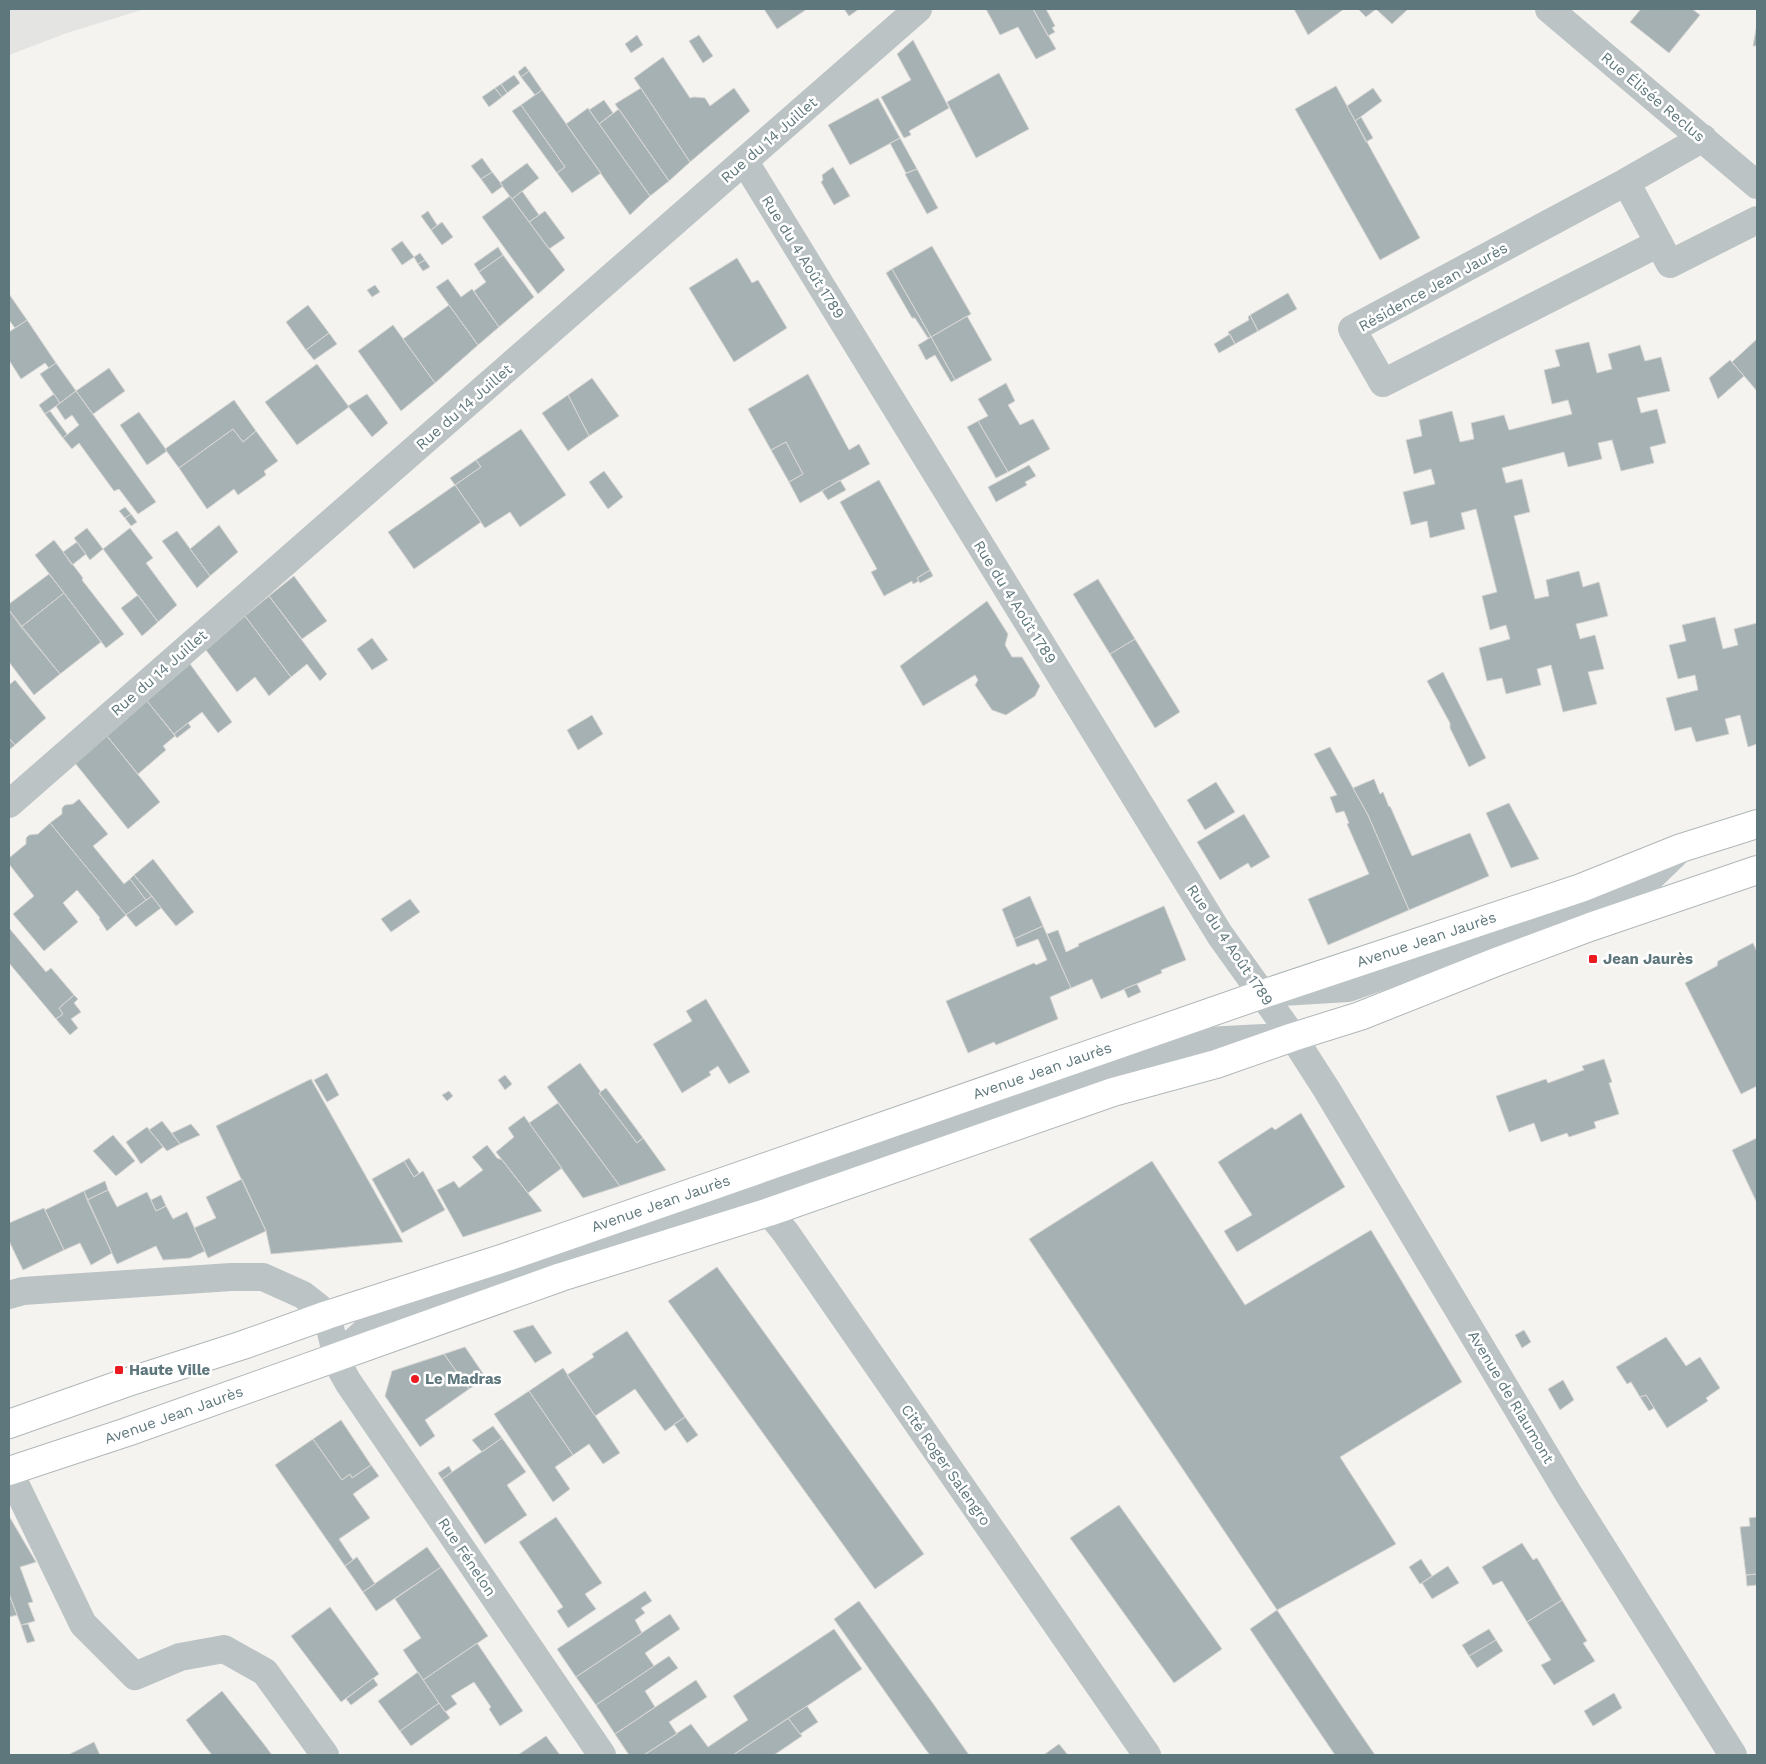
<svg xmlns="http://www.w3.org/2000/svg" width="1766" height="1764" font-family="'Work Sans',sans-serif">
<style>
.built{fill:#e4e5e3}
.building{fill:#a5b1b3;stroke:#d5d4d2}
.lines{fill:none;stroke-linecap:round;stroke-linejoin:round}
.major-casing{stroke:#b0b7b9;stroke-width:30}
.minor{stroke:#bcc3c5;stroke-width:28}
.major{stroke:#fff;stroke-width:28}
.poi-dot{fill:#ea1a1e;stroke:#fff;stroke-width:2}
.labels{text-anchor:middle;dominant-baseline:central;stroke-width:5;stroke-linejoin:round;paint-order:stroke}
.street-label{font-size:15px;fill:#5e777c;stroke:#fff}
.poi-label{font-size:15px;font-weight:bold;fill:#5e777c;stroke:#fff;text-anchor:start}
</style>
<rect width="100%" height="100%" fill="#f4f3ef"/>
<path class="built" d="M9,9H145L67,33L9,55Z"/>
<path class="building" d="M764,9H807L777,29Z
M844,9H859L849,16Z
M986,9H1033L1056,49L1036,59L1018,27L1000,35Z
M1033,9H1046L1055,26L1052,28L1055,32L1048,36Z
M1294,9H1344L1308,35Z
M1358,9H1408L1392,24L1376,9L1366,17Z
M1641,9H1692L1700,15L1669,53L1630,22Z
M1757,24V46H1753Z
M637,35L643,45L631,53L625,44Z
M699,35L713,56L703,63L689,41Z
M913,40L949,108L909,131L911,135L904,138L881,97L911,80L897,54Z
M663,57L690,98L694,97L705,98L710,106L734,88L750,111L690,162L634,78Z
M525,66L529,71L521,77L518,72Z
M529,71L542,90L535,95L521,77Z
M999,73L1029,129L976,158L947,102Z
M514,75L520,83L507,93L501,84Z
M501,84L507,93L502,97L495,88Z
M1336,86L1420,238L1380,260L1295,109Z
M495,88L502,97L489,107L482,97Z
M641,88L690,162L669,181L615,104Z
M1373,88L1382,101L1355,121L1347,106Z
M542,90L601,173L572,193L557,173L565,167L521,105Z
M878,98L900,138L850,165L828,125Z
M604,100L613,113L599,124L589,110Z
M521,105L565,167L557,173L512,111Z
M588,108L650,196L630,215L566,124Z
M619,109L669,181L650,196L599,124Z
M1361,117L1373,138L1366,142L1355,121Z
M900,138L917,169L906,173L890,143Z
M482,158L492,172L481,179L471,166Z
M527,163L539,178L512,199L500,183Z
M833,167L850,196L834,205L821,182L823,180L822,175Z
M917,169L938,208L927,214L905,174Z
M492,172L503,186L492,194L481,179Z
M522,191L539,215L529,222L512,199Z
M510,196L565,270L538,294L482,217Z
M428,211L437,225L431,230L421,216Z
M545,211L565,238L549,249L529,222Z
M442,222L453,237L442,245L431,230Z
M402,241L414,257L402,265L391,249Z
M932,246L971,314L931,337L892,269Z
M498,247L503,255L479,272L474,264Z
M420,253L425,260L418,264L414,257Z
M503,255L534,297L499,327L474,291L486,282L479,272Z
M737,258L752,283L758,280L787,328L734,362L689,288Z
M425,260L430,267L423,271L418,264Z
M892,269L931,337L928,338L915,318H912L886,273Z
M448,279L461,297L472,289L499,327L478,345L436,287Z
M375,285L380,292L372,297L367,290Z
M1288,293L1297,309L1258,331L1250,315Z
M9,294L27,320L15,328L9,320Z
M308,305L329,333L306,350L286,322Z
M449,305L478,345L435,383L403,339Z
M1250,315L1258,331L1235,344L1228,332L1249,320L1248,317Z
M967,316L992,360L955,380L931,337Z
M27,320L56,363L49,368L45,363L21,379L9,360V332Z
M393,325L435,383L401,411L358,351Z
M329,333L337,344L314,360L306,350Z
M1230,334L1235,344L1219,353L1214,344Z
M931,337L955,380L951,382L935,355L926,360L918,345Z
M1757,339V391L1732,362Z
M1589,342L1597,373L1612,369L1608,354L1640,345L1645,361L1661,357L1670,391L1637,398L1641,413L1657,409L1666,443L1650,447L1654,463L1621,471L1612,440L1598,443L1602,459L1568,467L1564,452L1502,468L1506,483L1522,479L1530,512L1514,516L1535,599L1549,596L1546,580L1579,571L1583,587L1599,582L1608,616L1576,624L1580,639L1595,635L1604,669L1588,672L1597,704L1563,712L1551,665L1537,669L1541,685L1506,694L1502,678L1487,681L1479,648L1510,639L1506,625L1490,630L1482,596L1497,592L1476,509L1461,513L1465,529L1430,538L1427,521L1411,525L1403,492L1435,484L1431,469L1414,474L1406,440L1422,436L1419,420L1452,411L1460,442L1474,439L1471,423L1504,415L1509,430L1572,414L1568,400L1552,404L1544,370L1560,366L1555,350Z
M1730,360L1744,376L1718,399L1709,378Z
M56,363L76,391L60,403L40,374Z
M317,364L349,407L297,445L265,402Z
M109,368L125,391L93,414L76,391Z
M808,374L849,450L859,444L870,464L800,503L789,482L803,474L786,442L771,450L748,409Z
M592,378L619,416L589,436L568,395Z
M1006,383L1015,401L1008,405L1020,425L1033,419L1050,449L1008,472L978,421L988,416L978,399Z
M76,391L156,502L138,514L119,489L114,491L79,443L72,449L63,438L79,425L72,415L65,420L56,406Z
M54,394L60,403L45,414L39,405Z
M367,394L388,423L372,437L348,406Z
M568,395L589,436L568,451L542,413Z
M234,400L256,431L243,442L233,429L179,468L165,449Z
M50,411L67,434L63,438L45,414Z
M139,412L167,451L147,465L120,425Z
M978,421L1008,472L996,478L967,427Z
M233,429L243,442L256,431L278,461L264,471L266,475L238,495L234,489L207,509L179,468Z
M521,429L566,495L520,527L510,512L485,528L455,485L481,467L476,460Z
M786,442L803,474L789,482L771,450Z
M476,460L481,467L455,485L450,478Z
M1029,465L1036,476L1025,482L1027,485L996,502L988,487Z
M604,471L623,497L608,509L589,482Z
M840,480L846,490L828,500L822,491Z
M879,480L930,570L917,578L919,581L913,584L912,581L884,596L871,572L877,569L840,502Z
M455,485L481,522L414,569L388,532Z
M125,507L131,514L125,518L119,511Z
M131,514L137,522L131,526L125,518Z
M219,525L238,552L210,576L190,549Z
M87,528L103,549L90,560L74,538Z
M130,528L153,558L146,563L177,605L158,622L103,549Z
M177,531L210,576L197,588L162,541Z
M54,540L83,578L82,580L124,634L106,648L35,555Z
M77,542L86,554L72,565L63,552Z
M930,570L933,576L920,583L917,578Z
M49,574L64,593L21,627L9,610V604Z
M294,576L327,621L302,639L269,596Z
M1098,579L1135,639L1110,654L1073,594Z
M64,593L101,642L60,674L21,627Z
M138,595L158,622L142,636L121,608Z
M269,596L327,674L320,681L307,664L291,677L245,616Z
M987,601L1008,634L1005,645L1012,657H1022L1040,686L1035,696L1006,715L992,710L975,685L978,680L975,675L923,706L900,666Z
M9,610L60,674L34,695L9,662Z
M245,616L291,677L269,696L255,677L237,692L206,650Z
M1715,617L1723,649L1738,645L1734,629L1757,623V744L1748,747L1740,715L1725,719L1729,734L1696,742L1691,727L1675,731L1666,698L1698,690L1695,675L1678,679L1669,645L1686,641L1682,625Z
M372,638L388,660L372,670L357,649Z
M1135,639L1180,712L1155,728L1110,654Z
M190,664L232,722L218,733L202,712L174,734L147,701Z
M1443,672L1486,758L1469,767L1450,728V723L1427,681Z
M15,680L46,718L15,745L9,738V685Z
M147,701L175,736L163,746L166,750L138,774L107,736Z
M592,715L603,734L578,750L567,730Z
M188,723L191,727L177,738L174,734Z
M107,736L160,802L128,829L75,763Z
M9,738L15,745L9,750Z
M1330,747L1368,815L1409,910L1328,945L1308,899L1369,874L1347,824L1349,823L1344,811L1336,813L1330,797L1337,795L1314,754Z
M1374,779L1380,794L1383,792L1389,807L1390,806L1412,856L1470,833L1489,876L1409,910L1368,815L1353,788Z
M1216,782L1235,812L1205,830L1187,800Z
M79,799L108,834L93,846L124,884L130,879L146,900L126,915L50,823L62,814V808L65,805L73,804Z
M1509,803L1539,859L1511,868L1486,813Z
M1244,814L1270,857L1251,868L1248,863L1220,880L1197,842Z
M50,823L126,915L107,931L99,919L100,918L77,890L63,903L78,922L44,951L13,914L34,896L9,864V858L26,844V838L29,835L38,834Z
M153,859L194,912L176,926L134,875Z
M134,875L152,896L146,900L130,879Z
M152,896L161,908L136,927L126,915Z
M1030,896L1043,926L1014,939L1002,909Z
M410,899L420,912L391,932L381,919Z
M1164,906L1186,960L1161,970L1162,973L1101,999L1092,979L1071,988L1047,934L1058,930L1066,952L1079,946L1078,944Z
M1043,926L1071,988L1050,997L1058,1019L996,1045L994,1042L968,1053L946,1001L1034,963L1036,965L1047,960L1038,939L1017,947L1014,939Z
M9,928L46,972L51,968L74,995L59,1008L63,1014L56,1019L9,963Z
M1753,943L1757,952V1086L1741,1094L1685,983L1717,966L1718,961Z
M1137,984L1141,992L1128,998L1124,989Z
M74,995L78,999L74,1003L81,1012L71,1019L78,1028L70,1035L56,1019L63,1014L59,1008Z
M706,999L750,1072L729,1084L718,1066L709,1072L711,1075L682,1093L653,1044L692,1021L686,1011Z
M1604,1059L1612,1082L1609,1083L1619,1114L1594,1122L1596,1128L1569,1137L1567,1133L1541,1142L1534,1123L1509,1132L1496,1096L1546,1079L1548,1083L1584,1070L1582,1066Z
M580,1063L601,1092L599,1093L637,1143L643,1138L666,1170L620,1186L547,1087Z
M327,1073L339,1095L327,1102L314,1080Z
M505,1075L512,1084L505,1090L498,1080Z
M311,1079L403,1242L271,1254L266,1231L216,1126Z
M606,1088L643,1138L637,1143L599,1093Z
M449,1091L453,1096L447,1101L442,1095Z
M558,1103L620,1186L583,1198L529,1123Z
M1301,1113L1345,1187L1237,1252L1224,1231L1252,1215L1218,1162L1272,1127L1275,1130Z
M524,1116L562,1168L528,1193L496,1152L514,1137L508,1128Z
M162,1121L180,1144L167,1151L149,1130Z
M191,1124L200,1135L180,1144L172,1133Z
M147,1127L163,1147L141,1164L126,1142Z
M113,1135L135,1161L116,1176L93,1151Z
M1757,1138V1203L1732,1150Z
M487,1145L497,1158L502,1160L542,1211L463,1237L437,1190L454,1181L459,1188L483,1170L472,1157Z
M409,1158L419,1173L414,1177L404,1161Z
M404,1161L414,1177L423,1171L445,1210L402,1233L372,1179Z
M1152,1161L1245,1305L1371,1230L1462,1382L1340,1457L1396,1544L1277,1610L1029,1239Z
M242,1179L266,1231L208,1258L194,1228L216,1218L206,1197Z
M105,1181L108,1190L87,1200L84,1191Z
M108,1190L117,1207L147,1192L156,1211L166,1206L173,1219L187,1212L205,1251L190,1258L163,1260L156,1246L117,1264L87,1200Z
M84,1191L112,1253L91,1265L80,1243L64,1250L45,1210Z
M161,1195L166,1206L156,1211L151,1200Z
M44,1208L64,1250L23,1270L9,1241V1223Z
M717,1267L924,1554L875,1589L668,1301Z
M533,1325L552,1353L535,1363L513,1331Z
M1524,1330L1531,1342L1522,1348L1515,1335Z
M627,1331L685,1417L665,1431L635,1389L595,1416L567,1375L594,1357L592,1354Z
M1666,1337L1686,1366L1700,1357L1720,1388L1706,1398L1708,1401L1667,1428L1646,1395L1640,1397L1631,1382L1627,1384L1616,1367Z
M465,1347L486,1378L469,1389L444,1354Z
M444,1354L469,1389L425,1420L435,1436L420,1447L385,1396L392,1371Z
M563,1368L620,1453L603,1464L589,1444L573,1455L529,1391Z
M1563,1380L1574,1400L1560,1410L1548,1389Z
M529,1391L573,1455L555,1467L570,1489L553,1502L494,1414Z
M1646,1395L1654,1408L1649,1411L1640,1397Z
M685,1417L698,1435L687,1443L674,1424Z
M341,1420L371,1465L352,1478L350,1474L342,1480L313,1439Z
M493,1426L502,1438L482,1452L472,1440Z
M502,1438L526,1472L507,1485L527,1515L485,1544L442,1479Z
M313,1439L342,1480L350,1474L352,1478L371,1465L379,1476L353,1494L370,1518L339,1539L353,1560L345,1566L275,1465Z
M449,1466L452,1472L442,1479L438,1473Z
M1119,1505L1222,1649L1174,1683L1070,1538Z
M9,1516L36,1562L20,1567L33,1602L28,1603L35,1621L21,1625L9,1594Z
M556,1517L602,1583L585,1594L596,1609L568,1628L557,1611L563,1607L519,1542Z
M1757,1517V1574L1746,1575L1740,1527L1750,1526L1749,1518Z
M1522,1543L1533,1560L1537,1558L1562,1600L1527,1622L1502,1581L1493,1585L1482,1567Z
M427,1547L441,1567L376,1611L363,1592Z
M357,1557L375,1584L363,1592L345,1566Z
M1421,1559L1432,1576L1420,1584L1409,1567Z
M1448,1566L1459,1583L1432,1599L1422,1583Z
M441,1567L488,1636L423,1680L403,1650L421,1638L395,1599Z
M1757,1574V1585L1747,1586L1746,1575Z
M645,1591L652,1601L641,1608L645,1613L635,1620L642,1633L576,1677L557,1649Z
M9,1594L17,1615L9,1617Z
M1562,1600L1587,1641L1583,1643L1595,1661L1554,1685L1541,1665L1551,1660L1527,1622Z
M859,1601L932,1702L969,1755H930L926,1750L834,1619Z
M330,1607L379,1674L341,1702L291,1636Z
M1277,1610L1347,1714L1375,1755H1335L1270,1659L1250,1629Z
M670,1614L680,1629L645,1653L654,1666L596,1705L576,1677Z
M28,1624L35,1641L27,1643L21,1625Z
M834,1629L862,1669L807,1706L733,1755H644L691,1724L708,1747L748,1720L733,1696Z
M1489,1629L1496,1640L1469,1656L1462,1645Z
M1496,1640L1503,1651L1477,1668L1469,1656Z
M477,1643L523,1711L500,1726L489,1709L491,1707L474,1682L451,1696L457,1704L445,1712L423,1680Z
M669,1656L678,1668L645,1691L655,1707L615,1734L596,1705Z
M418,1672L439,1703L400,1731L378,1701Z
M373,1678L378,1685L351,1705L346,1699Z
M696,1680L707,1697L669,1722L677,1734L644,1755H629L615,1734Z
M222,1691L263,1743L272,1755H212L205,1746L186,1720Z
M1614,1693L1622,1708L1593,1726L1584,1711Z
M439,1703L450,1718L411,1746L400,1731Z
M807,1706L818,1722L800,1734L788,1718Z
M788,1718L802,1736L774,1755H733Z
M546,1736L560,1755H518Z
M94,1742L100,1755H68Z
M1059,1744L1068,1755H1044L1045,1754Z"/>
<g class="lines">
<defs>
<g id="major">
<path id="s1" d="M9,1424L125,1383L243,1345L327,1315L507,1257L1263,994L1581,888L1681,848L1757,824"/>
<path id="s2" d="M9,1471L127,1432L561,1277L769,1212L1113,1092L1216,1064L1293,1037L1360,1016L1496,962L1590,927L1757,870"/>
</g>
</defs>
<use href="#major" class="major-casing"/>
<path class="minor" d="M1549,9L1757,185
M1703,138L1626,182L1670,264L1757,220
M745,162L1220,935L1293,1037L1327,1090L1568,1493L1733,1755
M1626,182L1352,329L1383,383L1659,243
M9,804L918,9
M1282,992L1348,988L1645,883L1681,848
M758,1194L769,1212L786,1233L1147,1755
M9,1295L23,1291L231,1277H263L303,1295L317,1306L327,1315L339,1366L348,1382L602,1755
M337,1357L370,1327L507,1275L756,1191L984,1119L1118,1073L1207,1041L1282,1037
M9,1471L83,1624L135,1676L180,1657L224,1649L265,1672L325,1755"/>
<use href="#major" class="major"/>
</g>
<g class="poi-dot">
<rect x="1588" y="954" width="10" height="10" rx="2.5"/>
<rect x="114" y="1365" width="10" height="10" rx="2.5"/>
<circle cx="415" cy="1379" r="5"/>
</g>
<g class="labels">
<g class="street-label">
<text transform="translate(1653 97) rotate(40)">Rue Élisée Reclus</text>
<text transform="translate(769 140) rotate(-41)">Rue du 14 Juillet</text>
<text transform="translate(803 257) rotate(58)">Rue du 4 Août 1789</text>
<text transform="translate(1433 287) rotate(-29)">Résidence Jean Jaurès</text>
<text transform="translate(464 407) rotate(-41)">Rue du 14 Juillet</text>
<text transform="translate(1015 602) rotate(58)">Rue du 4 Août 1789</text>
<text transform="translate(159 673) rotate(-41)">Rue du 14 Juillet</text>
<text stroke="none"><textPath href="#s1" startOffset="1498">Avenue Jean Jaurès</textPath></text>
<text transform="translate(1230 945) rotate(56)">Rue du 4 Août 1789</text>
<text stroke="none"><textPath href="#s1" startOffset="1092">Avenue Jean Jaurès</textPath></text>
<text stroke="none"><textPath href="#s1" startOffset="688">Avenue Jean Jaurès</textPath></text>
<text transform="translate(1511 1397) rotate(59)">Avenue de Riaumont</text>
<text stroke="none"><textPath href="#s2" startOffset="174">Avenue Jean Jaurès</textPath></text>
<text transform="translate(946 1465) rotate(55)">Cité Roger Salengro</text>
<text transform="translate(467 1557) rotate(56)">Rue Fénelon</text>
</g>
<g class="poi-label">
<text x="1603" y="959">Jean Jaurès</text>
<text x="129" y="1370">Haute Ville</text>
<text x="425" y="1379">Le Madras</text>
</g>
</g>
<rect width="1766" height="1764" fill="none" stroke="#5e777c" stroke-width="20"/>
</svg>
